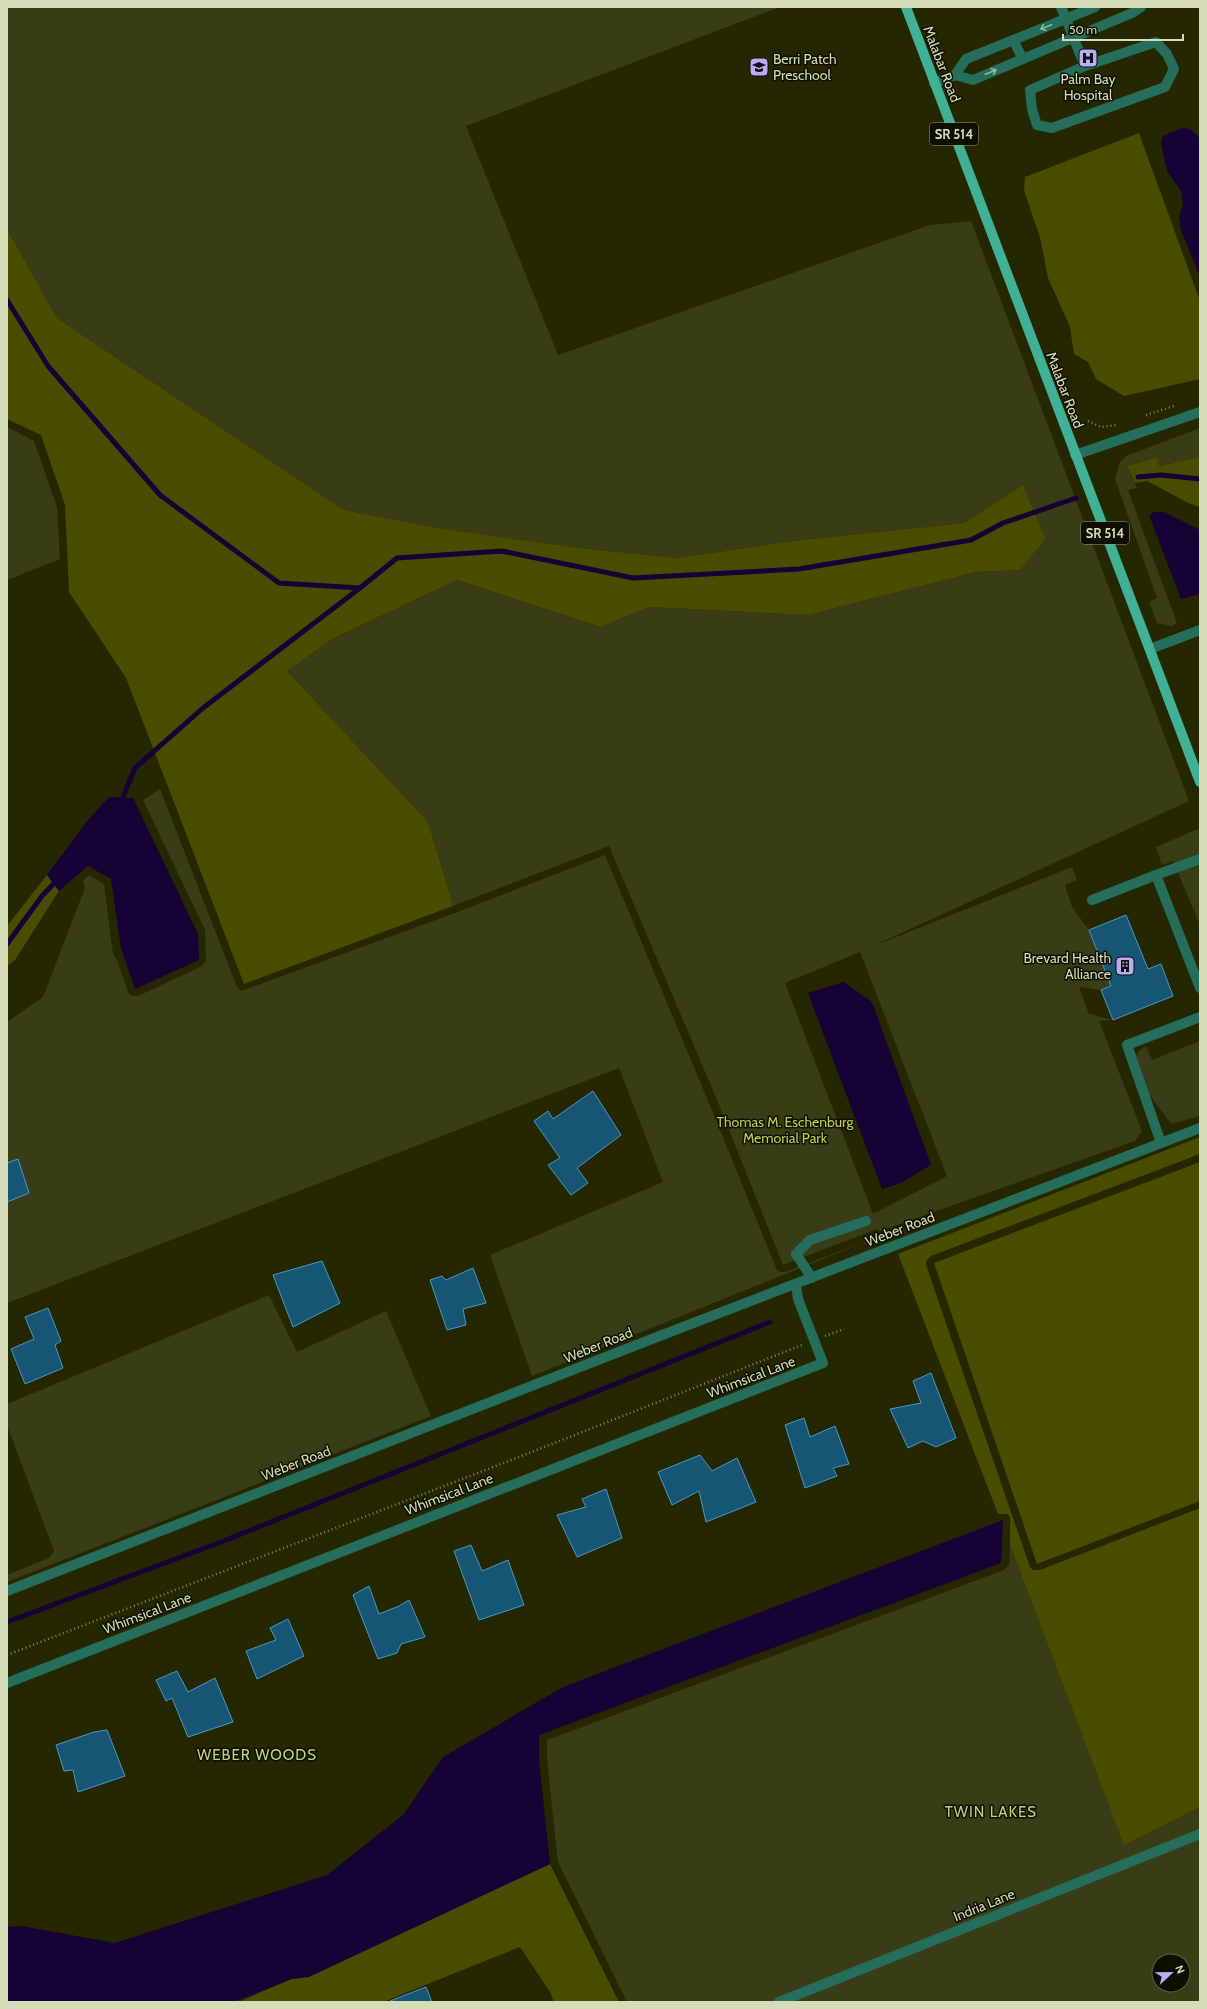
<svg xmlns="http://www.w3.org/2000/svg" width="1207" height="2009" font-family="Cabin,sans-serif">
<style>
.green{fill:#393d16;fill-rule:evenodd}
.forest{fill:#484d00}
.water{fill:#160234}
.lines{fill:none;stroke-linecap:round;stroke-linejoin:round}
.stream{stroke:#160234;stroke-width:5}
.building{fill:#165674;stroke:#4a99c3}
.path{stroke:#828660;stroke-width:2.5;stroke-dasharray:1 3;stroke-linecap:butt}
.minor{stroke:#256e5c;stroke-width:10}
.major{stroke:#40b096;stroke-width:10}
.oneway{stroke:#98b697}
.labels{text-anchor:middle;dominant-baseline:central;stroke-width:3;stroke-linejoin:round;paint-order:stroke}
.shield{fill:#0e0f00;stroke:#9a9e80;stroke-width:1}
.shield-label{font-size:13px;font-weight:bold;fill:#d6dcb7}
.poi-label{font-size:14px;fill:#d6dcb7;stroke:#0e0f00;text-anchor:start}
.street-label{font-size:14px;fill:#d6dcb7;stroke:#0e0f00}
.park-label{font-size:14px;fill:#c0cc50;stroke:#0e0f00}
.neighbourhood-label{font-size:15px;letter-spacing:1px;fill:#c6d083;stroke:#0e0f00}
</style>
<rect width="100%" height="100%" fill="#242700"/>
<path class="green" d="M7,7H780L466,126L558,355L930,225L971,221L1189,801L871,947L1072,867L1077,880L1065,885L1072,907L1089,930L1111,986L1101,990L1079,987L1089,1014L1113,1020L1099,1021L1142,1131L1135,1141L880,1231L877,1229L783,1265L717,1100L609,846L453,906L428,822L287,671L334,638L457,580L601,627L649,607L808,615L976,572L1020,570L1023,485L964,523L792,541L678,558L579,548L438,528L344,510L57,318L7,229ZM860,952L947,1176L873,1214L785,983Z
M7,427L34,441L57,507L60,559L7,580Z
M1200,428V457L1159,466L1157,459L1127,466L1137,488L1128,490L1177,623L1171,626L1157,623L1149,602L1157,598L1115,479L1120,462L1126,456Z
M160,789L237,987L241,991L455,913L605,855L709,1103L777,1270L780,1272H785L875,1238L532,1376L490,1255L663,1182L619,1068L7,1303V1022L43,997L85,888L83,880L89,875L104,884L113,954L117,960L128,992L131,996H138L202,966L206,961L205,930L143,800Z
M1200,828V925L1173,861L1162,865L1156,847Z
M1200,1041V1116L1171,1124L1147,1091L1136,1056L1139,1051L1146,1046L1152,1060Z
M269,1295L297,1352L386,1311L431,1416L7,1582V1575L49,1558L54,1551L7,1425V1404Z
M1010,1545L1124,1844L1200,1807V2002H627L558,1862L547,1760V1740L1004,1570L1009,1565ZM1159,1961H1183V1985H1159Z"/>
<path class="forest" d="M1139,133L1200,301V379L1124,396L1096,379L1088,362L1074,354L1070,327L1048,278L1040,237L1024,191L1025,177Z
M7,229L57,318L344,510L438,528L579,548L678,558L792,541L964,523L1023,485L1045,539L1020,570L976,572L808,615L649,607L601,627L457,580L334,638L287,671L428,822L453,906L244,984L126,678L69,592L65,505L41,435L7,419Z
M1200,457V507L1188,503L1147,481L1135,483L1127,466L1157,458L1159,466Z
M47,875L59,891L15,960L7,966V926Z
M1200,1137V1154L931,1256L926,1261V1265L1030,1567L1033,1570H1040L1200,1508V1807L1124,1845L1010,1545V1517L1007,1514H998L898,1254Z
M1200,1162V1501L1037,1564L934,1263Z
M550,1864L619,2002H554L550,1992L520,1947L383,2002H239Z"/>
<path class="water" d="M1182,128L1190,129L1200,138V277L1181,230L1179,217L1183,204L1181,191L1167,171L1161,143L1163,136Z
M1154,512H1164L1200,530V594L1181,599L1149,515Z
M109,797L133,798L198,934L199,960L135,989L121,948L111,879L88,866L59,891L47,875L88,820Z
M844,982L872,1002L931,1165L901,1183L882,1189L808,993Z
M1003,1520L1001,1563L539,1735V1761L550,1864L309,1977L292,1979L234,2002H7V1927L21,1926L115,1943L327,1875L403,1815L443,1757L563,1687Z"/>
<g class="lines">
<path class="stream" d="M7,300L48,366L160,495L279,583L360,588L397,558L502,551L633,578L799,569L971,540L1003,523L1076,498
M1138,477L1161,475L1200,479
M120,804L135,768L203,708L360,588
M7,944L42,896L58,879
M7,1622L221,1542L770,1322"/>
</g>
<path class="building" d="M1126,915L1148,969L1161,964L1173,996L1113,1020L1101,990L1111,986L1089,930Z
M593,1091L621,1135L577,1168L588,1183L571,1195L548,1165L560,1158L534,1121L548,1111L553,1119Z
M18,1159L29,1193L7,1202V1163Z
M322,1261L340,1303L293,1327L273,1275Z
M473,1268L486,1303L463,1309L466,1325L447,1330L430,1280L442,1276L446,1280Z
M48,1308L61,1341L55,1345L63,1368L25,1384L11,1349L34,1339L25,1317Z
M931,1373L956,1438L936,1447L923,1441L908,1448L890,1409L921,1403L913,1381Z
M804,1418L810,1437L835,1426L849,1464L833,1468L837,1476L805,1488L785,1425Z
M700,1455L712,1471L737,1458L756,1502L706,1522L699,1491L672,1505L658,1472Z
M606,1489L622,1538L577,1557L557,1515L586,1507L582,1499Z
M471,1545L482,1571L508,1560L524,1605L479,1620L454,1551Z
M369,1586L379,1614L399,1606L409,1600L425,1637L401,1644L397,1653L378,1659L353,1595Z
M288,1619L304,1656L257,1679L246,1651L276,1640L270,1628Z
M177,1671L188,1692L215,1678L233,1722L188,1737L172,1698L166,1701L156,1680Z
M107,1730L125,1776L78,1792L73,1770L64,1771L56,1745L94,1732Z
M426,1987L432,2002H390V2001Z"/>
<g class="lines">
<path class="path" d="M1146,415L1174,406
M1088,421L1101,427L1117,425
M825,1336L844,1329
M7,1655L514,1459L802,1345"/>
<path class="minor" d="M1061,7L1085,66
M1013,40L1023,59
M1156,42L1167,54L1174,69L1165,87L1052,128L1037,125L1032,109L1030,90L1085,66Z
M955,75L973,80L1132,13L1141,7
M934,83L955,75L966,59L1095,7
M1075,455L1200,412
M1150,649L1200,630
M1156,875L1200,859
M1092,900L1156,875L1200,988
M1161,1143L1127,1045L1200,1017
M812,1278L796,1254L810,1240L866,1221
M7,1591L657,1337L1200,1128
M7,1683L823,1363L798,1299L796,1284
M779,2002L1200,1834"/>
<path class="major" d="M906,7L1200,782"/>
</g>
<defs><path id="oneway-shaft" d="M-6 0H5M1.5-3L5.5 0L1.5 3" fill="none" stroke-width="1.6" stroke-linecap="round" stroke-linejoin="round"/></defs>
<g class="oneway">
<use href="#oneway-shaft" transform="translate(1046 27) rotate(158)"/>
<use href="#oneway-shaft" transform="translate(991 72) rotate(-23)"/>
</g>
<defs>
<symbol id="hospital-square" viewBox="-11 -11 22 22"><rect x="-9" y="-9" width="18" height="18" rx="4" fill="#bbaaf6" stroke="#0e0f00"/><path d="M-5-5h3v3.5h4V-5h3V5h-3V1.5h-4V5h-3Z" fill="#111"/></symbol>
<symbol id="school-square" viewBox="-11 -11 22 22"><rect x="-9" y="-9" width="18" height="18" rx="4" fill="#bbaaf6" stroke="#0e0f00"/><path d="M0-5L7-2L0 1L-7-2ZM-4 1L0 2.5L4 1V4Q0 6-4 4Z" fill="#111"/></symbol>
<symbol id="building-square" viewBox="-11 -11 22 22"><rect x="-9" y="-9" width="18" height="18" rx="4" fill="#bbaaf6" stroke="#0e0f00"/><path d="M-4-6H4V6H1V3H-1V6H-4ZM-2.5-4.3h1.7v1.8h-1.7ZM.8-4.3h1.7v1.8H.8ZM-2.5-1h1.7V.8h-1.7ZM.8-1h1.7V.8H.8Z" fill="#111"/></symbol>
</defs>
<g fill-rule="evenodd">
<use href="#hospital-square" x="1077" y="47" width="22" height="22"/>
<use href="#school-square" x="748" y="56" width="22" height="22"/>
<use href="#building-square" x="1114" y="955" width="22" height="22"/>
</g>
<g class="labels">
<g class="shield">
<rect x="930" y="123" width="48" height="22" rx="3"/>
<rect x="1081" y="522" width="48" height="22" rx="3"/>
</g>
<g class="shield-label">
<text x="954" y="134">SR 514</text>
<text x="1105" y="533">SR 514</text>
</g>
<g class="poi-label">
<text x="773" y="59">Berri Patch<tspan x="773" dy="16">Preschool</tspan></text>
<text x="1088" y="79" text-anchor="middle">Palm Bay<tspan x="1088" dy="16">Hospital</tspan></text>
<text x="1111" y="958" text-anchor="end">Brevard Health<tspan x="1111" dy="16">Alliance</tspan></text>
</g>
<g class="street-label">
<text transform="translate(942 64) rotate(69)">Malabar Road</text>
<text transform="translate(1065 390) rotate(69)">Malabar Road</text>
<text transform="translate(900 1229) rotate(-21)">Weber Road</text>
<text transform="translate(598 1345) rotate(-22)">Weber Road</text>
<text transform="translate(751 1377) rotate(-21)">Whimsical Lane</text>
<text transform="translate(296 1463) rotate(-21)">Weber Road</text>
<text transform="translate(449 1494) rotate(-21)">Whimsical Lane</text>
<text transform="translate(147 1613) rotate(-21)">Whimsical Lane</text>
<text transform="translate(984 1905) rotate(-22)">Indria Lane</text>
</g>
<g class="park-label">
<text x="785" y="1122">Thomas M. Eschenburg<tspan x="785" dy="16">Memorial Park</tspan></text>
</g>
<g class="neighbourhood-label">
<text x="257" y="1755">WEBER WOODS</text>
<text x="991" y="1812">TWIN LAKES</text>
</g>
</g>
<rect width="1207" height="2009" fill="none" stroke="#d6dcb7" stroke-width="16"/>
<g transform="translate(1171 1973) rotate(68)"><circle r="19" fill="#0e0f00" stroke="#5e6149"/>
<path d="M0-3L7 15L0 10L-7 15Z" fill="#bbaaf6"/>
<text y="-6" font-size="11" font-weight="bold" text-anchor="middle" fill="#d6dcb7">N</text>
</g>
<path d="M1063 34v6h120v-6" fill="none" stroke="#d6dcb7" stroke-width="2"/>
<text x="1069" y="34" font-size="12" fill="#d6dcb7" stroke="#0e0f00" stroke-width="3" paint-order="stroke">50 m</text>
</svg>
